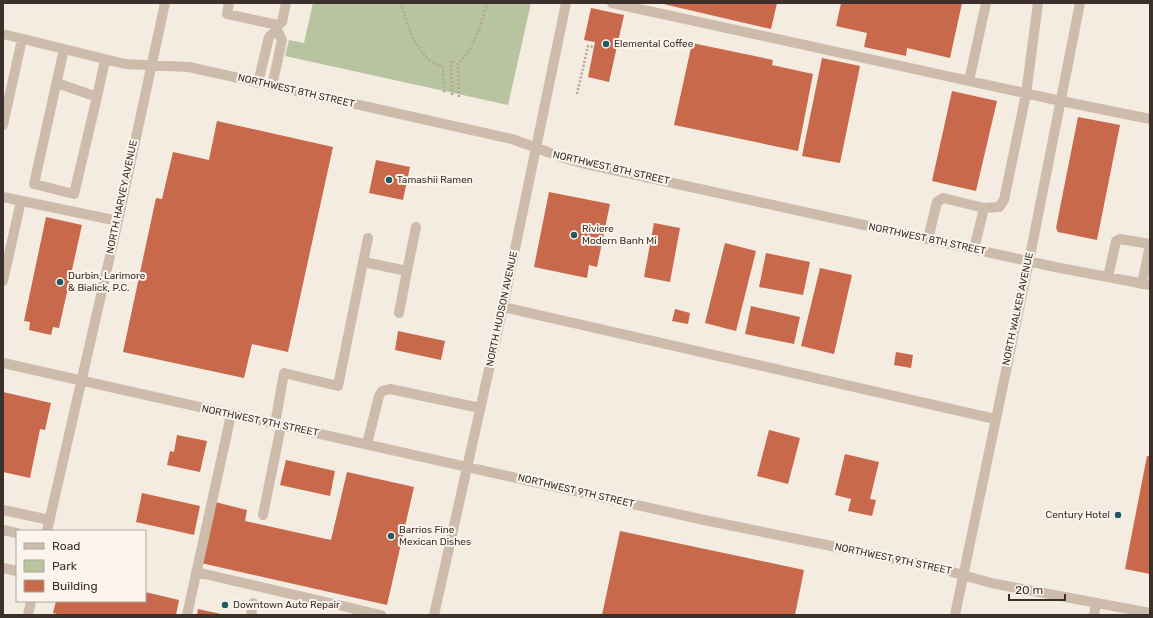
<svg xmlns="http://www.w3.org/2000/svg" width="1153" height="618" font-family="Rubik,sans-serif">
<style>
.green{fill:#b8c4a0}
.building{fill:#c8694b}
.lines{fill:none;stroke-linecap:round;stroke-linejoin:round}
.path{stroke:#b9a596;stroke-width:2.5;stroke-dasharray:2 2;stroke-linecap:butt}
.minor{stroke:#cdbbac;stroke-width:10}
.poi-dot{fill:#1f5a5e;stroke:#fbf5ee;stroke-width:1.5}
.labels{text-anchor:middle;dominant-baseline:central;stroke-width:4;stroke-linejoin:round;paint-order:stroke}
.poi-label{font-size:10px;fill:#3b302b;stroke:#fbf5ee;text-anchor:start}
.street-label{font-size:10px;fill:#3b302b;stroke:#fbf5ee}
</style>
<rect width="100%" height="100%" fill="#f4ebe1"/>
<path class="green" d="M313,3H531L508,105L285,56L289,40L304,43Z"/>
<path class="building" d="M659,3H777L771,29Z
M841,3H962L950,58L907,48L906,56L864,47L867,33L836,26Z
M591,8L624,15L609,82L588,77L595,42L584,40Z
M692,43L773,60L772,65L813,74L798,151L674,125Z
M822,58L860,66L840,163L802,156Z
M952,91L997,101L976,191L932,181Z
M1078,117L1120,125L1097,240L1058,232L1056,228Z
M217,121L333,147L288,352L252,344L244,378L123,352L156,198L162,199L173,152L209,160Z
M376,160L410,167L403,200L369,193Z
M549,192L610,204L597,267L589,265L587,278L534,267Z
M46,217L82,225L59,328L53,327L51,335L29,330L30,322L24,321Z
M654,223L680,228L670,282L644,277Z
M725,243L756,251L736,331L705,323Z
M766,253L810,262L803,295L759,287Z
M820,268L852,275L834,354L801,346Z
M751,306L800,317L794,344L745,334Z
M675,309L690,313L688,324L672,321Z
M398,331L445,341L441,360L395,350Z
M896,352L913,355L911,368L894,365Z
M3,392L51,403L45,430L40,429L30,478L3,472Z
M769,430L800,438L788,484L757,476Z
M177,435L207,441L200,472L167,465L170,451L174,452Z
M845,454L879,462L870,499L876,500L872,516L848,511L851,499L835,495Z
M1147,456H1150V574L1125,569Z
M286,460L335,471L330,496L280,485Z
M347,472L414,487L387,605L201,563L215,502L247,510L245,521L331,540Z
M142,493L200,506L194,535L136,522Z
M620,531L804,570L795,615H602Z
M145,592L179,600L176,615H62L53,613L56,601H145Z
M198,609L221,614V615H197Z"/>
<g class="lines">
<path class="path" d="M401,3C406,22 419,64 443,66L444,94
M451,61L452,96
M577,94L588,46L594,47
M459,97L458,63C475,48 481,25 487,3"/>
<path class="minor" d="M229,3L227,14L278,25L282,22L286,3
M612,3L1061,101L1150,119
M3,34L125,64L189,67L512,139L567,159L582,163L1055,267L1150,285
M969,81L986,3
M57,83L97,97L74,194L34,184L64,49
M258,83L269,37L277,30L278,25
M272,86L282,40L277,30
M97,97L105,60
M3,125L22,39
M3,197L118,221
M928,239L937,202L943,198L984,208
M974,249L984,208L999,207L1004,200L1026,94L1038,3
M364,262L407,271L399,313
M407,271L416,227
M1108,277L1116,241L1120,239L1150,244
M3,281L21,201
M1142,284L1150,245
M503,307L995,419
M3,363L704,520L935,567L991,583L1150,613
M275,424L284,373L338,386L368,238
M367,444L379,396L382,391L390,389L480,408
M3,510L50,520
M263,515L281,426
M3,530L17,533
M47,531L118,221L165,3
M3,568L17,571
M196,572L381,615
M28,615L31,601
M187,615L231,415
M251,615L253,603
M434,615L503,307L566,3
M955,615L1029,261L1080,3
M1094,615L1096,603"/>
</g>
<g class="poi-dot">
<circle cx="606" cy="44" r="4"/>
<circle cx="389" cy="180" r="4"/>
<circle cx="574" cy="235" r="4"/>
<circle cx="60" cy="282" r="4"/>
<circle cx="1118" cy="515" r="4"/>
<circle cx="391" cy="536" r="4"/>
<circle cx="225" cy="605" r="4"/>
</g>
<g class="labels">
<g class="poi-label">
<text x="614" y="44">Elemental Coffee</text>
<text x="397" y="180">Tamashii Ramen</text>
<text x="582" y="229">Riviere<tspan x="582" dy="12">Modern Banh Mi</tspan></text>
<text x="68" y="276">Durbin, Larimore<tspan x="68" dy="12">&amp; Bialick, P.C.</tspan></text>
<text x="1110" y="515" text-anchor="end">Century Hotel</text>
<text x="399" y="530">Barrios Fine<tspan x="399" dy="12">Mexican Dishes</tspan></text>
<text x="233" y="605">Downtown Auto Repair</text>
</g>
<g class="street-label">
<text transform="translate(296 91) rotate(13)">NORTHWEST 8TH STREET</text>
<text transform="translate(611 168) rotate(13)">NORTHWEST 8TH STREET</text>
<text transform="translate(122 197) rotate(-78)">NORTH HARVEY AVENUE</text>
<text transform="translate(927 239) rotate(12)">NORTHWEST 8TH STREET</text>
<text transform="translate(502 309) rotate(-78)">NORTH HUDSON AVENUE</text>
<text transform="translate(1018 309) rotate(-78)">NORTH WALKER AVENUE</text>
<text transform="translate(260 421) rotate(12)">NORTHWEST 9TH STREET</text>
<text transform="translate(576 491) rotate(13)">NORTHWEST 9TH STREET</text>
<text transform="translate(893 559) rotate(12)">NORTHWEST 9TH STREET</text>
</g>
</g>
<rect width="1153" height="618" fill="none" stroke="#3b302b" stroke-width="8"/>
<rect x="16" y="530" width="130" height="72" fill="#fbf5ee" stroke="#aea6a0"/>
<rect x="24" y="543" width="20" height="6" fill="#cdbbac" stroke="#aea6a0"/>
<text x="52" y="550" font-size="12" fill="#3b302b">Road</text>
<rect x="24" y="560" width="20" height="12" fill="#b8c4a0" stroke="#aea6a0"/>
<text x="52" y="570" font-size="12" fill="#3b302b">Park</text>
<rect x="24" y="580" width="20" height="12" fill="#c8694b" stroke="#aea6a0"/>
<text x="52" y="590" font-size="12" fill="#3b302b">Building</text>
<path d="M1009 594v6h56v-6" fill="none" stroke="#3b302b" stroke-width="2"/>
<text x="1015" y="594" font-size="12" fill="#3b302b" stroke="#fbf5ee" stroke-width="3" paint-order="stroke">20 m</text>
</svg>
